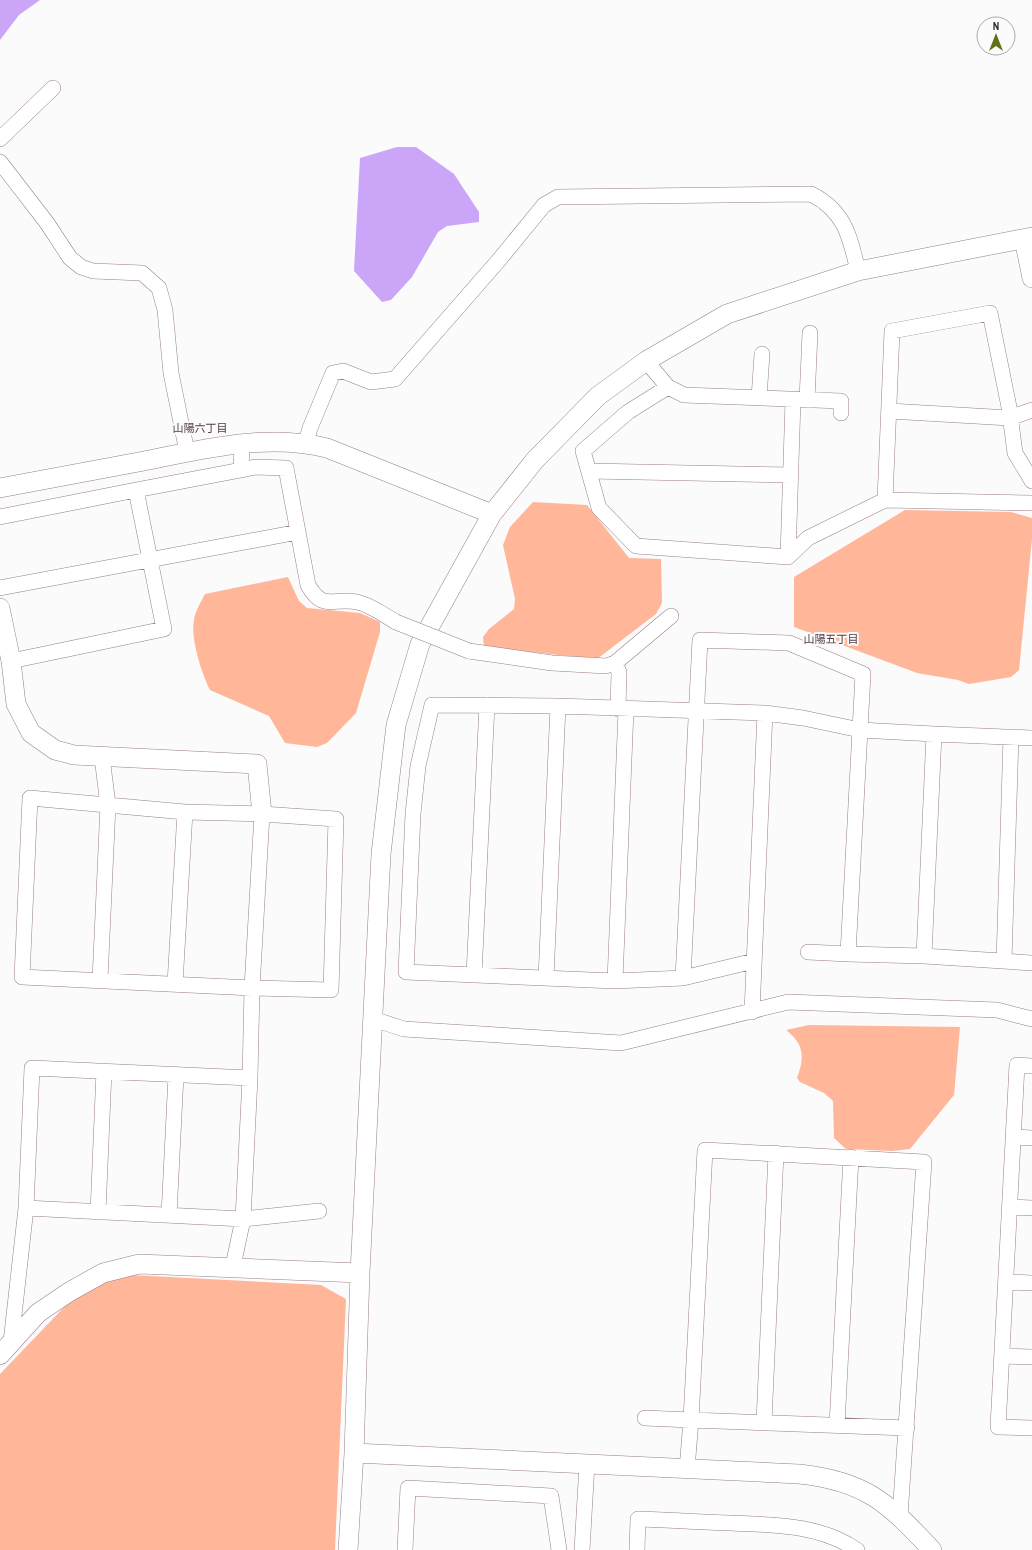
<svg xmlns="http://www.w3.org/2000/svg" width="1032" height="1550" font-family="'Archivo Narrow','Noto Sans JP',sans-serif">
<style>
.green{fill:#ffb699}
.water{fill:#cba6f8}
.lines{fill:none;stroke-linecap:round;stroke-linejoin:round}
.minor-casing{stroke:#997e88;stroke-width:16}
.tertiary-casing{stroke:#997e88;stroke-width:20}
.minor{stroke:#fff;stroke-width:15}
.tertiary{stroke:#fff;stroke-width:19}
.minor-bridge-casing{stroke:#997e88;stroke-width:16;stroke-linecap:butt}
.minor-bridge{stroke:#fff;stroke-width:15}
.labels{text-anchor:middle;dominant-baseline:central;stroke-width:4;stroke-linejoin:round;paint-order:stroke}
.neighbourhood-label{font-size:11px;fill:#533b44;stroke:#fbfbfb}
</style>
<rect width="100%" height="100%" fill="#fbfbfb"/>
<path class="green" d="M533,502L587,505L629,558L661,559L662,603L656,614L597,659L484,647L483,637L489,629L514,609L515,599L503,545L510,527Z
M905,510L1011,512L1032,518V539L1019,670L1011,677L969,684L958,680L917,673L794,627V577Z
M288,577L299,601L307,608L360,613L380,622V632L356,713L327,743L317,747L285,743L269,716L210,690C202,674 190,638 194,620C195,611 201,602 205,594Z
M809,1025L960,1027L954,1095L910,1149L892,1151L846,1149L834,1138L833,1101L824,1093L800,1082L797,1078C805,1057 804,1044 786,1030Z
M131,1275L321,1285L346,1299L335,1550H0V1374L69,1302L94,1284Z"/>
<path class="water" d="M0,0H40L19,15L0,40Z
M397,147H416L454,174L479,212V222L447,226L438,232L412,277L391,300L382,302L354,271L360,158Z"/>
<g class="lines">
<defs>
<path id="minor" d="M0,139L53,88
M0,162L47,223L70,258L81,267L93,271L142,273L159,288L165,310L171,373L187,452
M646,361L668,387L684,395L841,401V413
M668,387L628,412L583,451L599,508L636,546L788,557L808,538L885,500L1032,503
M759,398L762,354
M807,400L810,333
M889,411L1010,418L1032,410
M306,443L310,428L333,373L343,371L371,382L395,379L499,260L544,205L558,197L811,194C845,211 850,237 858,271
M242,444L241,470L255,467L286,468L308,585C323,612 334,597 357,602C371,605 384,615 396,622
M589,471L790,475
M885,500L892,331L990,313L1009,407L1015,453L1032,481
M0,517L136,490
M788,557L793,400
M0,588L298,532
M469,651L552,663L606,666L615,663L671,616
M11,661L164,629L136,490L241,470
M615,663L619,672L618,709
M765,713L803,718L860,730L934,734
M1032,738L934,734L924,956L1032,963
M30,798L185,812L262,814L336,819L331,990L252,988L22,977Z
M808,952L848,954
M1004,961L1011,737
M474,975L487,705
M546,978L558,706
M683,978L700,640L789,643L863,674L848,954L924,956
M100,980L108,805L102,757
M615,981L626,710
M175,984L185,812
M752,1012L765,713L558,706L432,705L418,766L413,814L406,972L615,981L683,978L754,961
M373,1019L404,1029L621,1043L788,1002L997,1010L1032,1019
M1032,1066L1017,1065L998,1427L1032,1428
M1014,1137L1032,1138
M1010,1207L1032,1208
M26,1208L243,1219L319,1211
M98,1212L104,1071
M169,1215L176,1075
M233,1266L243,1219L250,1078L252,988L262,814
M1007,1282L1032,1283
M11,1342L26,1208L32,1068L250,1078
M1002,1356L1032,1357
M645,1418L691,1420L687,1469
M764,1422L776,1153
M837,1425L851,1157
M900,1516L924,1162L705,1150L691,1420L907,1428
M405,1550L408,1488L551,1496L559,1550
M582,1550L587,1464
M637,1550L638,1519C669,1520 699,1522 730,1523C774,1525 819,1524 857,1550"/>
<path id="tertiary" d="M1024,239L1032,278
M0,488C48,479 96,470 144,461C204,449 267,433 327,448L492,514
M0,608L11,661L16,704L31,733L55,750L74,755L257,764L262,814
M0,1355L38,1313L69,1292L103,1273L139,1264L360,1273
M354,1453L799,1474C866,1481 888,1503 932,1550
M348,1550L354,1453L360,1273L381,854L396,725L420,644L492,514L535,460L598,396L646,361L727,314L858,271L1032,237"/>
</defs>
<use href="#minor" class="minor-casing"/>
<use href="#tertiary" class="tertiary-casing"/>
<use href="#minor" class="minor"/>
<use href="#tertiary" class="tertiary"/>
<defs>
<path id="minor-bridge" d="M396,622L469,651"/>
</defs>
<use href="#minor-bridge" class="minor-bridge-casing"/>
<use href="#minor-bridge" class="minor-bridge"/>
</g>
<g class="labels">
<g class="neighbourhood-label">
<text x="200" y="428">山陽六丁目</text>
<text x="831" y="639">山陽五丁目</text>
</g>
</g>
<g transform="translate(996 36)"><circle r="19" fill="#fbfbfb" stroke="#aca7a9"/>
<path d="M0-3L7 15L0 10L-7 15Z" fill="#646f17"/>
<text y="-6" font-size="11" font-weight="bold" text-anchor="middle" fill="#352a2e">N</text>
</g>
</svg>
